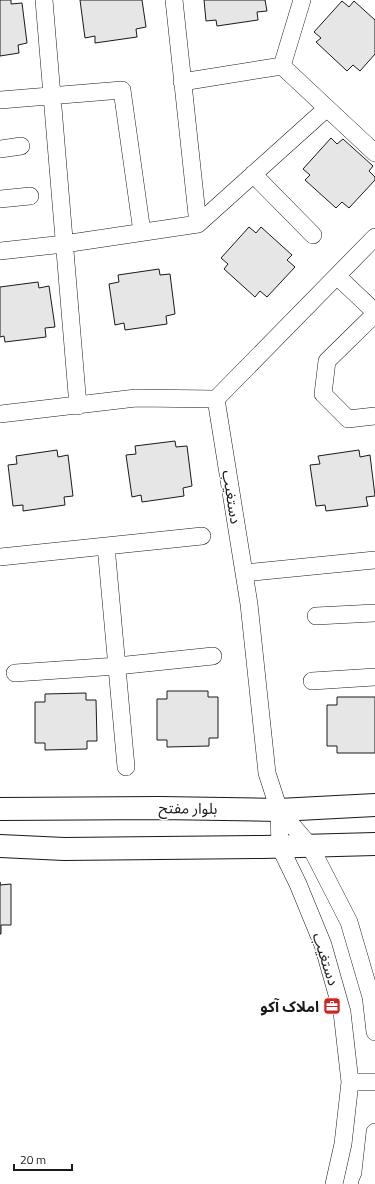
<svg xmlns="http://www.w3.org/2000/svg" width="375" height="1184" font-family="'Titillium Web','Noto Sans Arabic',sans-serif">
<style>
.building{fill:#e6e6e6;stroke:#1a1a1a}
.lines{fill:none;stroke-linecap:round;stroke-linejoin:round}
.minor-casing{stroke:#1a1a1a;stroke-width:18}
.tertiary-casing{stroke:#1a1a1a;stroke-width:24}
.minor{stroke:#fff;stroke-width:17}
.tertiary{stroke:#fff;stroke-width:22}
.labels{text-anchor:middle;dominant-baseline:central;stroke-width:3;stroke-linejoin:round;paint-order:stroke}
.street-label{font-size:15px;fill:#1a1a1a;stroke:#fff}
.poi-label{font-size:15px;font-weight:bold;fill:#1a1a1a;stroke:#fff;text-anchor:end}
</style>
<rect width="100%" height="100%" fill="#fff"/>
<path class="building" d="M0,0H11V4L22,3L27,43L18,45L19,53L0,56Z
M80,0H142L146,27L136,29L137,37L95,43V36L85,38Z
M204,0H265L267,11L257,12L258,20L217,26L216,20L206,21Z
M342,1L349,7L354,1L375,20V54L360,71L353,65L347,71L316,42L321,38L314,32Z
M331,138L337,144L343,139L373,166L369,171L375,177V180L349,208L342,202L336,208L305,180L310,175L303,169Z
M249,227L256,233L261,227L292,255L287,260L295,267L267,297L260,291L255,297L224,269L228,264L221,258Z
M159,269L160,275L170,274L175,314L166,316L167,324L125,330L124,323L115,325L109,284L119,282L118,275Z
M38,282L39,288L49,286L55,327L45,328L46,337L5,342L4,336L0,337V287Z
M175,441L176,447L187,446L192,486L183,488L184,496L142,502L141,495L132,497L126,455L136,454L135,446Z
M57,450L58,457L68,455L73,496L64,497L65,505L23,511V505L13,506L8,465L17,464L16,456Z
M359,450L360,457L370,455L375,496L366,497L368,506L326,511L325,505L316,506L310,465L320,464L318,456Z
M167,691H208V697H218V738H209V746L167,747V740H157V699H167Z
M86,693V700H96L97,741H87V749L45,750V743H35V702H45V694Z
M337,697H375V753H337V746H327V705H337Z
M0,882V885L11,884V925H1V934H0Z"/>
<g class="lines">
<defs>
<path id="minor" d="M44,0L78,406
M174,0L198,224
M282,66L302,0
M182,82L282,66L375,153
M0,100L122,90L142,232
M0,149L21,146
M253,174L313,235
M0,199L30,196
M0,251L64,244L198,224L327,108
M337,276L375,312
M375,314L327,361L323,394L348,419L375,416
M216,399L249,604L267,773L279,810
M216,399L375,237
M0,414L136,398L216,399
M106,546L126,767
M0,557L202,536
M244,573L375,560
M316,616L375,613
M15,673L117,666L213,656
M312,681L375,677
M350,1082H375
M334,1184L343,1144L350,1082L342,1012L323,945L298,884L280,847L279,810L310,846L349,922L371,997L375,1032
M367,1184L370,1177L375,1132"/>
<path id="tertiary" d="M0,809L160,808L279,810L375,805
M0,846L64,849L263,847L375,844"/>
</defs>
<use href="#minor" class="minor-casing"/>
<use href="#tertiary" class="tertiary-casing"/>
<use href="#minor" class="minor"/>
<use href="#tertiary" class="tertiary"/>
</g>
<defs>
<symbol id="office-square" viewBox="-11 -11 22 22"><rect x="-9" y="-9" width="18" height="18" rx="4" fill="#c62828" stroke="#fff"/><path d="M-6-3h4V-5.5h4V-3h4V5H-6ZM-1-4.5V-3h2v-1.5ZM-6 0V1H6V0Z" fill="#fff"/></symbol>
</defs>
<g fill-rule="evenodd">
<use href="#office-square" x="322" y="996" width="20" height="20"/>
</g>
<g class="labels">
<g class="street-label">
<text transform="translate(232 497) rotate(81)">دستغیب</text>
<text transform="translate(188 808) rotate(1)">بلوار مفتح</text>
<text transform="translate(326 959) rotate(72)">دستغیب</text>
</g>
<g class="poi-label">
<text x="319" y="1006">املاک آکو</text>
</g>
</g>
<path d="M14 1164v6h58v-6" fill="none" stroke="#1a1a1a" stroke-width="2"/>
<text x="20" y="1164" font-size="12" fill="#1a1a1a" stroke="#ffffff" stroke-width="3" paint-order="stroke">20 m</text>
</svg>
